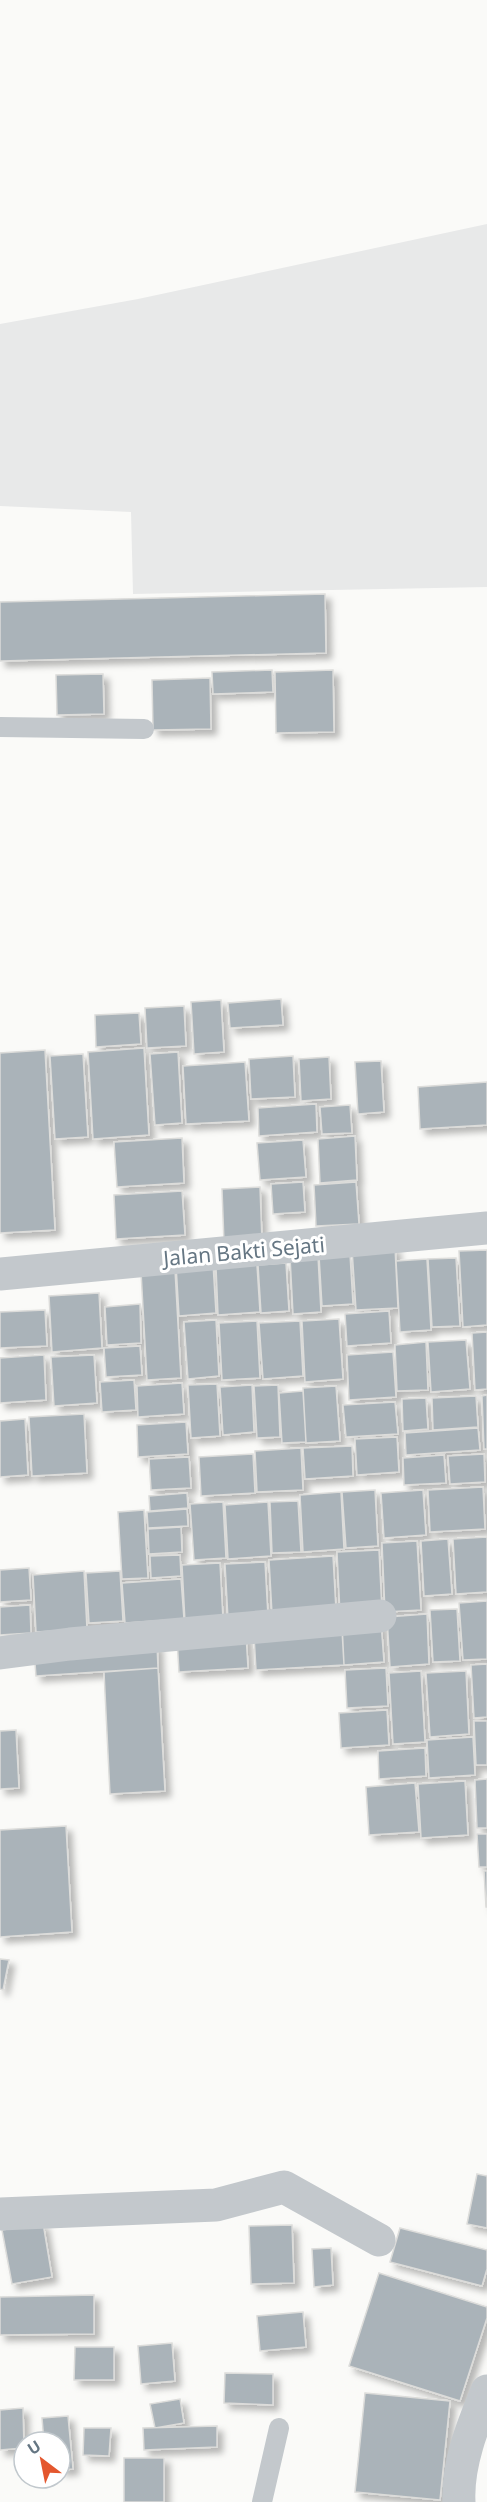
<svg xmlns="http://www.w3.org/2000/svg" width="487" height="2502" font-family="'Noto Sans',sans-serif">
<style>
.built{fill:#e8e9e9}
.building{fill:#aab3b9;stroke:#dcdcda;stroke-width:1.5;filter:url(#shadow)}
.lines{fill:none;stroke-linecap:round;stroke-linejoin:round}
.lane{stroke:#c3c8cc;stroke-width:20}
.street{stroke:#c3c8cc;stroke-width:33}
.labels{text-anchor:middle;dominant-baseline:central;stroke-width:6;stroke-linejoin:round;paint-order:stroke}
.street-label{font-size:21px;fill:#657683;stroke:#fff}
</style>
<defs>
<filter id="shadow"><feDropShadow dx="5.5" dy="5.5" stdDeviation="3" flood-color="#0004"/></filter>
</defs>
<rect width="100%" height="100%" fill="#fafaf8"/>
<path class="built" d="M487,224V587L133,594L131,512L0,506V324L138,299Z"/>
<path class="building" d="M325,594L326,653L0,661V602Z
M272,670L273,692L213,694L212,672Z
M333,670L334,732L276,733L275,672Z
M103,674L104,714L57,715L56,675Z
M210,678L211,729L153,730L152,680Z
M281,999L283,1025L230,1028L228,1003Z
M221,1000L224,1052L194,1054L191,1002Z
M184,1006L186,1046L147,1048L145,1008Z
M139,1013L141,1044L96,1047L95,1015Z
M144,1048L149,1135L93,1139L88,1052Z
M45,1050L55,1230L0,1233V1053Z
M178,1052L182,1123L155,1125L150,1054Z
M83,1054L88,1137L55,1139L50,1056Z
M293,1056L295,1097L251,1099L249,1059Z
M329,1057L331,1099L301,1101L299,1059Z
M381,1061L384,1112L358,1114L355,1062Z
M245,1062L249,1121L186,1124L183,1066Z
M487,1082V1125L420,1129L418,1087Z
M316,1104L317,1132L259,1136L258,1108Z
M350,1105L352,1133L322,1134L320,1107Z
M355,1136L357,1180L320,1183L318,1139Z
M182,1138L184,1183L117,1187L114,1142Z
M303,1140L306,1177L260,1180L257,1143Z
M303,1182L305,1212L273,1214L271,1184Z
M356,1182L359,1224L316,1226L314,1185Z
M260,1187L262,1241L224,1243L222,1189Z
M182,1191L185,1235L116,1239L114,1195Z
M395,1247L398,1308L356,1310L352,1249Z
M487,1250V1325L463,1327L459,1251Z
M350,1254L353,1304L322,1306L319,1256Z
M318,1256L321,1312L293,1314L290,1257Z
M456,1258L460,1326L432,1327L428,1259Z
M427,1259L431,1330L400,1332L396,1261Z
M213,1263L216,1313L179,1316L176,1265Z
M286,1263L289,1311L261,1313L258,1265Z
M257,1265L260,1312L218,1315L216,1267Z
M175,1270L181,1378L147,1380L141,1272Z
M99,1293L102,1348L52,1352L49,1296Z
M140,1304L141,1343L107,1345L105,1307Z
M45,1310L47,1346L0,1348V1312Z
M389,1311L391,1343L347,1346L345,1314Z
M339,1319L343,1379L305,1382L302,1321Z
M216,1320L219,1376L188,1379L184,1322Z
M257,1321L260,1378L222,1380L219,1323Z
M300,1321L303,1376L263,1379L259,1323Z
M487,1332V1389L475,1390L472,1333Z
M466,1340L470,1389L431,1392L428,1342Z
M426,1342L428,1390L397,1391L395,1345Z
M140,1346L142,1375L106,1377L104,1348Z
M393,1352L396,1397L349,1400L347,1355Z
M44,1355L46,1400L0,1403V1358Z
M94,1355L97,1403L54,1406L51,1357Z
M134,1380L136,1410L102,1412L100,1382Z
M182,1383L184,1414L138,1417L137,1386Z
M217,1384L220,1436L191,1438L188,1385Z
M252,1385L254,1432L223,1435L220,1387Z
M278,1385L280,1437L257,1438L254,1386Z
M336,1386L340,1441L306,1443L303,1388Z
M303,1391L306,1442L282,1443L279,1393Z
M487,1395V1449H484L482,1396Z
M476,1396L478,1427L433,1430L432,1398Z
M426,1398L428,1429L403,1431L402,1399Z
M395,1402L398,1434L346,1437L343,1405Z
M84,1414L87,1473L32,1476L29,1417Z
M25,1419L28,1475L0,1477V1421Z
M186,1422L188,1454L138,1457L137,1425Z
M478,1428L480,1450L406,1455L405,1433Z
M397,1437L399,1472L357,1475L355,1439Z
M352,1446L353,1476L305,1479L303,1448Z
M301,1448L303,1490L257,1492L255,1451Z
M253,1454L255,1493L201,1496L199,1457Z
M484,1454L485,1482L450,1484L448,1456Z
M444,1455L446,1483L404,1485L403,1458Z
M189,1457L191,1488L151,1490L149,1459Z
M483,1487L485,1529L430,1532L428,1490Z
M375,1490L378,1546L346,1548L342,1492Z
M423,1490L426,1535L384,1538L381,1493Z
M341,1492L344,1549L303,1552L300,1495Z
M187,1493L188,1508L150,1511L149,1496Z
M298,1501L301,1552L272,1553L270,1502Z
M223,1502L226,1558L194,1560L190,1504Z
M268,1502L271,1556L228,1559L225,1505Z
M187,1509L188,1526L148,1528L147,1512Z
M144,1510L148,1578L122,1579L118,1512Z
M181,1527L182,1552L149,1554L148,1529Z
M487,1537V1592L456,1594L453,1539Z
M448,1539L452,1594L424,1596L421,1541Z
M417,1541L421,1610L385,1612L382,1543Z
M379,1550L382,1611L340,1614L337,1552Z
M180,1555L181,1576L151,1578L150,1556Z
M333,1556L336,1610L272,1614L269,1560Z
M265,1562L268,1616L228,1619L225,1564Z
M220,1563L223,1619L185,1622L182,1565Z
M29,1568L31,1600L0,1602V1570Z
M84,1571L87,1629L36,1632L33,1575Z
M120,1571L123,1621L89,1623L86,1573Z
M181,1579L184,1619L125,1623L122,1583Z
M487,1601V1659L463,1660L459,1603Z
M30,1605L31,1633L0,1635V1607Z
M457,1609L460,1661L433,1662L430,1610Z
M427,1614L429,1664L390,1667L387,1617Z
M381,1622L384,1662L344,1665L342,1624Z
M342,1630L344,1665L256,1670L254,1636Z
M246,1634L248,1668L179,1672L177,1639Z
M157,1644L158,1668L36,1676L34,1651Z
M487,1664V1717L474,1718L471,1665Z
M158,1668L165,1791L110,1794L104,1672Z
M386,1668L388,1706L347,1708L345,1670Z
M421,1671L425,1742L393,1744L389,1673Z
M466,1671L469,1734L430,1737L426,1673Z
M387,1710L389,1745L341,1748L339,1713Z
M474,1721H487V1765H476Z
M16,1730L19,1788L0,1789V1731Z
M473,1737L475,1775L429,1778L427,1740Z
M425,1748L426,1776L379,1779L378,1751Z
M487,1779V1828H477L475,1780Z
M465,1781L468,1835L421,1838L418,1784Z
M415,1783L419,1832L369,1835L366,1787Z
M66,1826L72,1932L0,1937V1830Z
M477,1834H487V1867H479Z
M484,1871H487V1907H486Z
M0,1959L9,1960L3,1990L0,1989Z
M477,2174L487,2176V2228L467,2224Z
M43,2223L52,2277L12,2284L2,2230Z
M292,2225L294,2283L251,2284L249,2226Z
M400,2228L487,2250V2269L482,2286L390,2262Z
M331,2248L333,2285L314,2287L312,2249Z
M379,2273L487,2307V2318L460,2401L349,2366Z
M94,2295V2334L0,2335V2297Z
M303,2312L306,2347L260,2351L257,2316Z
M172,2343L175,2381L141,2384L138,2346Z
M75,2347H114V2380H74Z
M225,2373L273,2374V2405L224,2403Z
M365,2393L450,2401L440,2500L355,2492Z
M180,2399L184,2423L155,2428L150,2404Z
M23,2408L24,2448L0,2450V2410Z
M68,2416L73,2469L60,2470V2442H44L42,2418Z
M217,2426V2447L144,2450L143,2428Z
M84,2428H111L109,2456L83,2455Z
M124,2458H164V2502H124Z"/>
<g class="lines">
<path class="lane" d="M0,727L144,729
M262,2502L279,2428"/>
<path class="street" d="M0,1274L487,1228
M0,1653L70,1644L380,1616
M0,2214L216,2205L284,2187L379,2240
M459,2502C457,2464 473,2425 487,2391"/>
</g>
<g class="labels">
<g class="street-label">
<text transform="translate(244 1251) rotate(-5)">Jalan Bakti Sejati</text>
</g>
</g>
<g transform="translate(42 2460) rotate(328)"><circle r="28" fill="#ffffff" stroke="#c1c8cd" stroke-width="1.5"/>
<path d="M0-4.5L10 22L0 15L-10 22Z" fill="#e4572e"/>
<text y="-9" font-size="16" font-weight="bold" text-anchor="middle" fill="#657683">U</text>
</g>
</svg>
